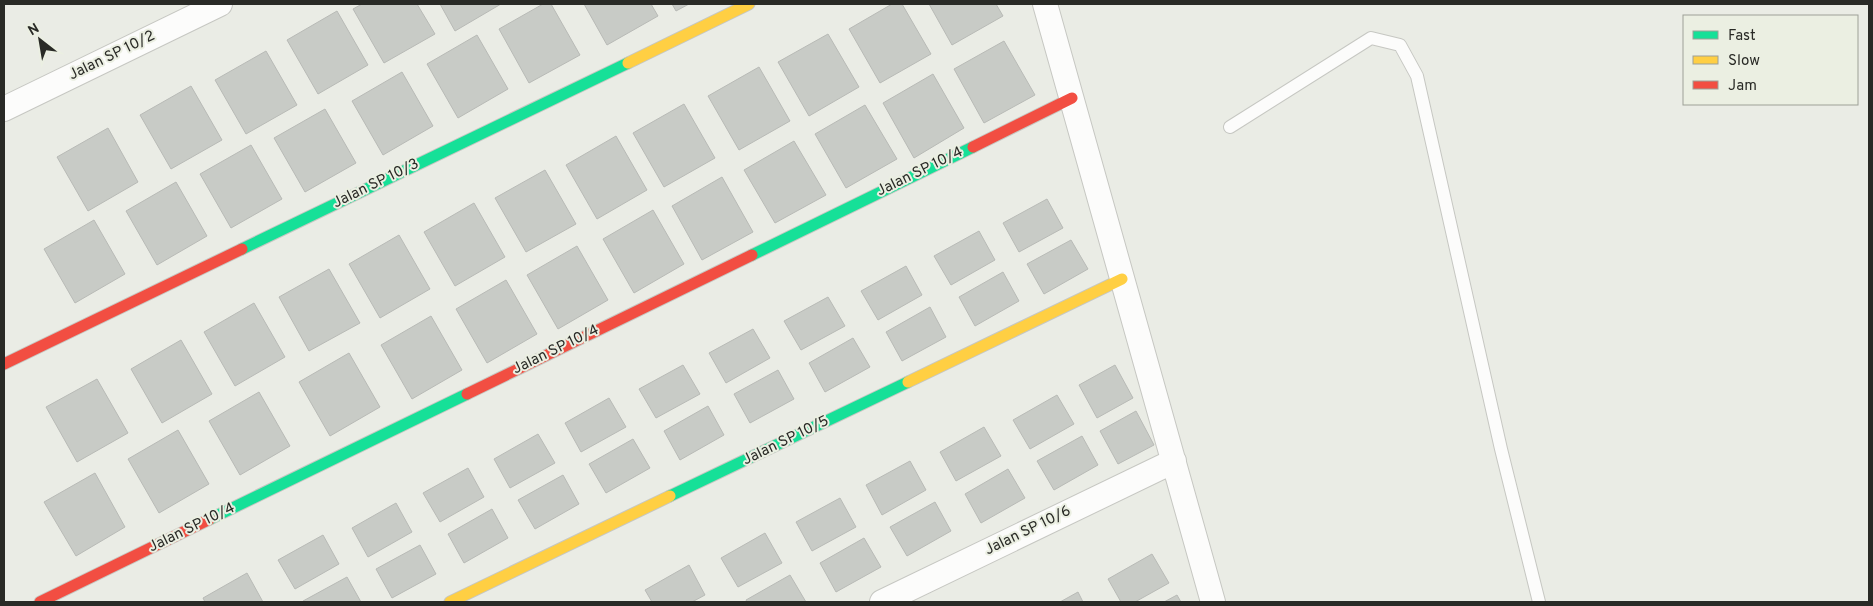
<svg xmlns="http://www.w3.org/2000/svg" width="1873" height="606" font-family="Overpass,sans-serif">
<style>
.building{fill:#c8cbc6;stroke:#b8bab6}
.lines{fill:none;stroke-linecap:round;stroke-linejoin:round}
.lane-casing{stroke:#c6c7c2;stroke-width:14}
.street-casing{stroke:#c6c7c2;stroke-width:26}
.fast-casing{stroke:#c6c7c2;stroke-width:13}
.slow-casing{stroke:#c6c7c2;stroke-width:13}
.jam-casing{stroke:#c6c7c2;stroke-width:13}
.lane{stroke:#fcfcfb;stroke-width:12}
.street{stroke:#fcfcfb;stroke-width:24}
.fast{stroke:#16e098;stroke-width:11}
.slow{stroke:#ffcf43;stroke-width:11}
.jam{stroke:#f24e42;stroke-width:11}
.labels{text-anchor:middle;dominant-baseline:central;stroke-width:4;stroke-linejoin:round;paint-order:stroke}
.street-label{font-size:15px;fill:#292a26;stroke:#ebefe2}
</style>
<rect width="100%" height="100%" fill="#eaece5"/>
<path class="building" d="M362,4H417L435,34L384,63L353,9Z
M440,4H501L455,31Z
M543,4H551L580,55L529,83L499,29Z
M584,4H651L658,16L607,45Z
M672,4H689L676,11Z
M892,4H902L931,54L880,83L849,29Z
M929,4H996L1003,16L952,45Z
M337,11L368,65L318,94L287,40Z
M828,34L859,87L809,116L778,62Z
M477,35L508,89L458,118L427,64Z
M1004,41L1035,95L984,123L954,69Z
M266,51L297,105L246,134L215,80Z
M759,67L790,121L739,150L708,96Z
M402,72L433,126L383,155L352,101Z
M933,74L964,128L914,158L883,103Z
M191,86L222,140L171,169L140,115Z
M684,104L715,158L664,187L633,133Z
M865,105L897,159L846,188L815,134Z
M325,109L356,163L305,192L274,138Z
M108,128L138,182L88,211L57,157Z
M616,136L647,190L597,219L566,165Z
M794,141L826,195L775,223L744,170Z
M251,145L282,199L231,228L200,174Z
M545,170L576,224L526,252L495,198Z
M722,177L753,232L702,260L672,206Z
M176,182L207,236L157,265L126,211Z
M1047,199L1063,228L1019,252L1003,223Z
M474,203L505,257L455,286L424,232Z
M653,210L684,264L634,293L603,239Z
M94,220L125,274L75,303L44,249Z
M979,231L995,260L951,285L934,256Z
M399,235L430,289L380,318L349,264Z
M1071,240L1088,269L1044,294L1027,264Z
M577,246L608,300L558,329L527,275Z
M906,266L922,295L878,320L861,291Z
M329,269L360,323L309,351L279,297Z
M1003,272L1019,301L975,326L959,297Z
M506,280L537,334L487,363L456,309Z
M828,297L845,326L801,350L784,321Z
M254,303L285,357L235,386L204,332Z
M930,307L946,337L902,361L886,332Z
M431,316L462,370L412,399L381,345Z
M753,329L770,358L726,383L709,353Z
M853,338L870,367L825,392L809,363Z
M181,340L212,394L162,423L131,369Z
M349,353L380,407L330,436L299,382Z
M683,365L700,394L656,418L639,389Z
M1115,365L1133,398L1097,418L1079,385Z
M778,370L794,399L750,423L734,394Z
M97,379L128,433L77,462L46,407Z
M259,392L290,446L240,475L209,421Z
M1057,395L1074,424L1030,449L1013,420Z
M609,398L626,427L581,452L565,423Z
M708,406L724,435L680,460L664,431Z
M1136,411L1154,445L1118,464L1100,431Z
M984,427L1001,456L956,481L940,452Z
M178,430L209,484L159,513L128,459Z
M538,434L555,463L510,488L494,459Z
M1082,436L1098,465L1054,490L1037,461Z
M633,439L650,468L606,493L589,464Z
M910,461L926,490L882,515L866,485Z
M468,468L484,497L440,522L423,493Z
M1008,469L1025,498L981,523L965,494Z
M95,473L125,527L76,556L44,502Z
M563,475L579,504L535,529L518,500Z
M840,498L856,527L812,551L796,522Z
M935,502L951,531L907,556L890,527Z
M396,503L412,532L368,557L352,528Z
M492,509L508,538L464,563L448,534Z
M765,533L782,563L738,587L721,558Z
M323,535L339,564L295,589L278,560Z
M864,538L881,567L836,592L820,563Z
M420,545L436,574L392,598L376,569Z
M1152,554L1169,583L1135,602H1121L1108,579Z
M689,565L705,595L692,602H652L645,590Z
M247,573L263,602H205L203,598Z
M790,575L806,602H747L746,600Z
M347,577L361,602H303V601Z
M1078,592L1083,602H1060Z
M1177,595L1181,602H1164Z"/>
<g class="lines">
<defs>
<path id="lane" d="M1230,127L1371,38L1400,45L1417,76L1501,449L1539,602"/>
<path id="street" d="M1045,4L1213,602
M4,109L220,4
M882,602L1174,461"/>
<path id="fast" d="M242,249L628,63
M752,255L973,147
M670,496L908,382
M210,519L467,394"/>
<path id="slow" d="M628,63L749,4
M908,382L1122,279
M450,602L670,496"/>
<path id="jam" d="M973,147L1072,98
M4,364L242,249
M467,394L752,255
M40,602L210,519"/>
</defs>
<use href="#lane" class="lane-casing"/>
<use href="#street" class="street-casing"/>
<use href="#fast" class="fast-casing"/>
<use href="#slow" class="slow-casing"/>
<use href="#jam" class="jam-casing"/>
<use href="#lane" class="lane"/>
<use href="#street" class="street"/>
<use href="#fast" class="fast"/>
<use href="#slow" class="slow"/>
<use href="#jam" class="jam"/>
</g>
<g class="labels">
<g class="street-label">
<text transform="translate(112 56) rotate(-26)">Jalan SP 10/2</text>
<text transform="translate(920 172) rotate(-26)">Jalan SP 10/4</text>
<text transform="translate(376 184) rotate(-26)">Jalan SP 10/3</text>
<text transform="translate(556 350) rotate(-26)">Jalan SP 10/4</text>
<text transform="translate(786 441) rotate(-26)">Jalan SP 10/5</text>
<text transform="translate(192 528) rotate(-26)">Jalan SP 10/4</text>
<text transform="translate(1028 531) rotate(-26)">Jalan SP 10/6</text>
</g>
</g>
<rect width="1873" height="606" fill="none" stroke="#292a26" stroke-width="10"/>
<rect x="1683" y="15" width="175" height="90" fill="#ebefe2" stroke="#9da097"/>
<rect x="1693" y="31" width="25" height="8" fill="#16e098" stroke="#9da097"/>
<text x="1728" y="40" font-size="15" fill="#292a26">Fast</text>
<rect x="1693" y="56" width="25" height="8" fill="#ffcf43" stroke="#9da097"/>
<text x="1728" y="65" font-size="15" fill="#292a26">Slow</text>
<rect x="1693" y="81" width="25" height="8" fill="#f24e42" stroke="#9da097"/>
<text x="1728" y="90" font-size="15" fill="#292a26">Jam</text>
<g transform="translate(40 40) rotate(329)" stroke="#ebefe2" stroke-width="4" paint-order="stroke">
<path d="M0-4L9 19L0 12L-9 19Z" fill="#292a26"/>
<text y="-8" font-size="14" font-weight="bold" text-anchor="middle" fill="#292a26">N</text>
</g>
</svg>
